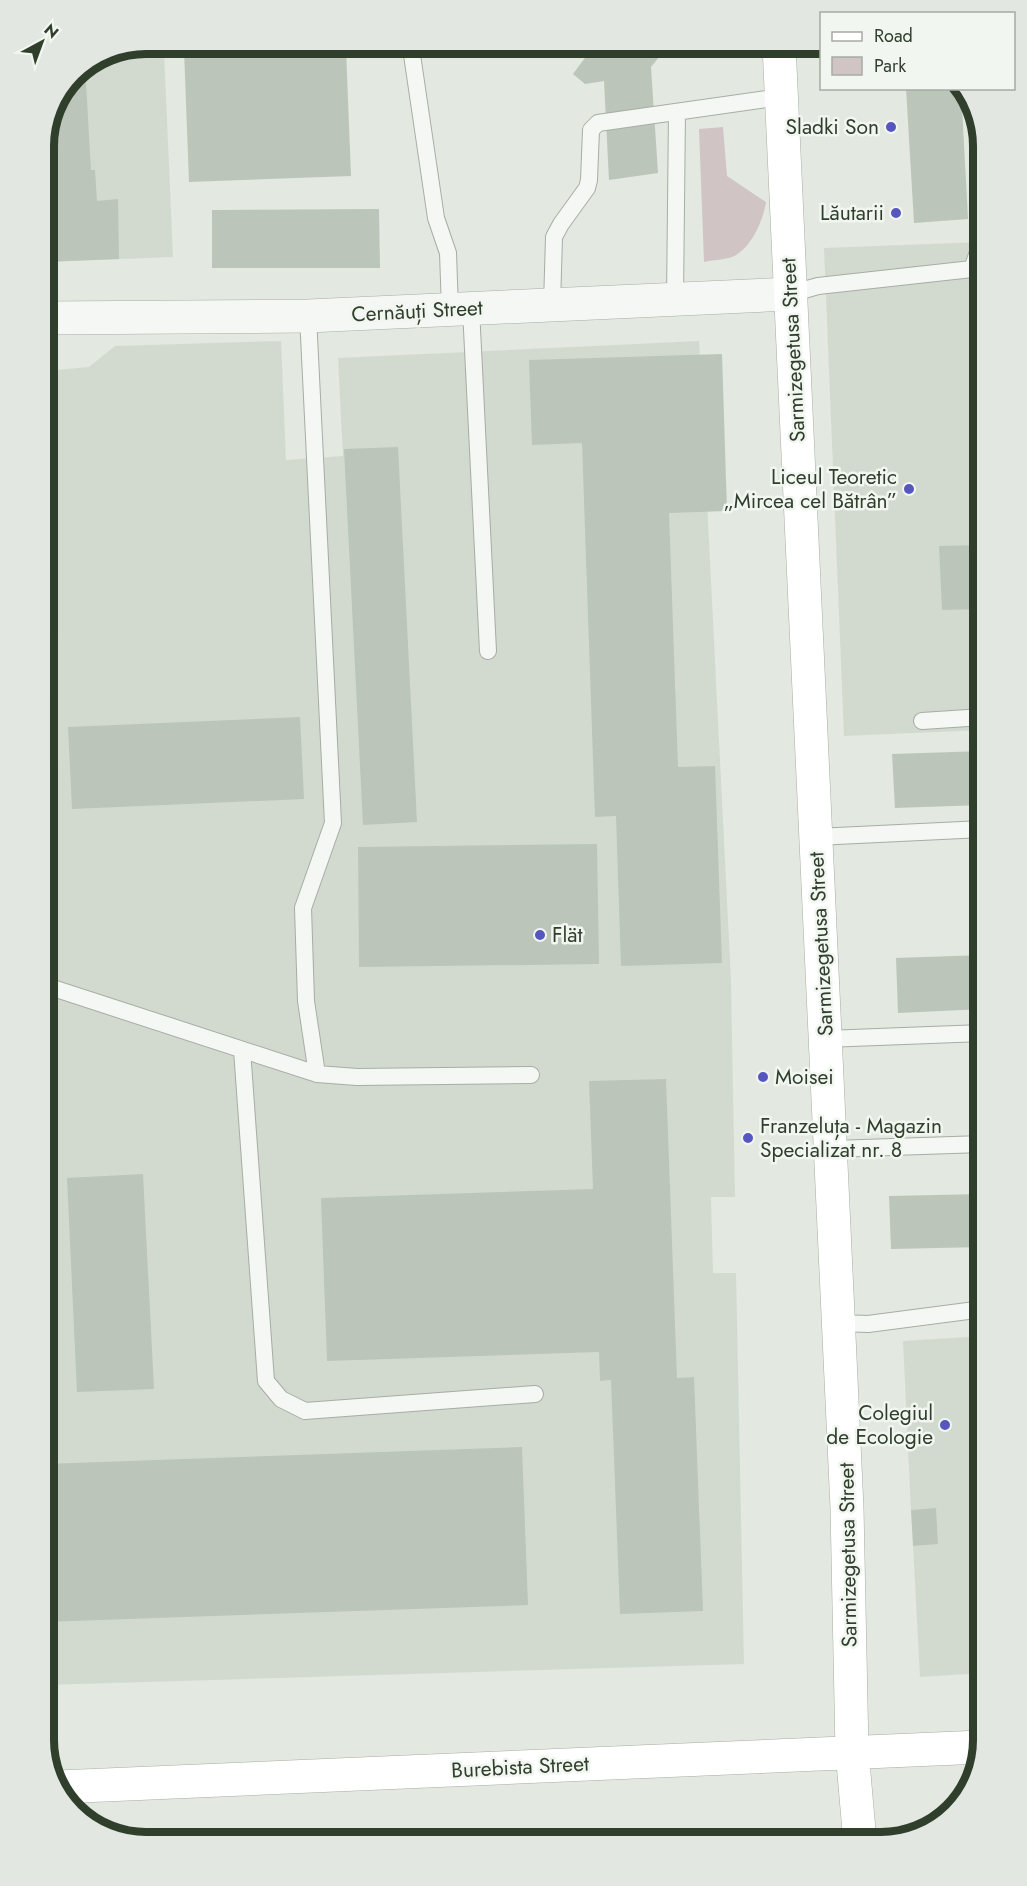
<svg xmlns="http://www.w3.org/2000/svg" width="1027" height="1886" font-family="Jost,sans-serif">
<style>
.built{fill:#d2dad0}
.green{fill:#d1c4c5}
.building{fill:#bcc5b9}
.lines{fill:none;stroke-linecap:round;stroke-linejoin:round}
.service-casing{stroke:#a6aea3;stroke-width:18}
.minor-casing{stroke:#a6aea3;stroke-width:34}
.secondary-casing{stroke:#a6aea3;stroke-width:34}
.service{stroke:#f4f7f4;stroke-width:16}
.minor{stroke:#f4f7f4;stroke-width:33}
.secondary{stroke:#fff;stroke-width:33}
.poi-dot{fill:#5557bf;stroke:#f2f6f1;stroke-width:2}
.labels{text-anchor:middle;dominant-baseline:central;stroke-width:5;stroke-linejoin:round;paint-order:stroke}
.poi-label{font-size:21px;fill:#303e2c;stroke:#f2f6f1;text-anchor:end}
.street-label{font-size:21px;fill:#303e2c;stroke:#f2f6f1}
.rim{fill:none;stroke:#303e2c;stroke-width:8}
</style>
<rect width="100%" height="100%" fill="#e3e8e1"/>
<path class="built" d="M107,51H164L173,257L44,262V140L74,73Z
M983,242V730L844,736L824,248Z
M281,341L286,460L343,456L338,358L699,341L731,980L735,1197H711L713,1273H736L744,1664L44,1685V371L89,367L115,346Z
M983,1336V1673L920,1677L913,1546L936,1509L911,1510L903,1341Z"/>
<path class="green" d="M723,127L727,176L766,202C763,221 751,249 732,257C724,260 712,260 704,262L699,129Z"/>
<path class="building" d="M668,46L651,67L658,173L609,180L604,81L585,84L573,74L593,47Z
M346,49L351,176L189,182L184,50Z
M85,66L91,170H95L97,201L118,199L119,259L44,262V140L74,73Z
M906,88H961L968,219L914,223Z
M379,209L380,268H212V210Z
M722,354L727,511L669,513L678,767L715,766L722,963L621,966L616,816L595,817L582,443L532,445L529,360Z
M398,447L417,822L363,825L344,449Z
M983,545V609L942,610L939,546Z
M300,717L304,799L72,809L68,727Z
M983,751V805L895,808L892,754Z
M597,844L599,964L359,967L358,847Z
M983,955V1009L898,1013L896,958Z
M666,1079L677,1378L694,1377L703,1611L620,1614L611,1380L600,1381L599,1352L327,1361L321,1198L593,1189L589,1081Z
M143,1174L154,1389L77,1392L67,1178Z
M983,1194V1247L891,1249L889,1196Z
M522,1447L528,1605L44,1622V1464Z
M936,1508L938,1544L913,1546L911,1510Z"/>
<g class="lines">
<defs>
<path id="service" d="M411,48L436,218L448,253L450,309
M790,294L818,286L972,269L983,238
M675,299L677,112
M552,305L554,237L561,224L587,188L589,180L591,130L598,123L781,97
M471,309L488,651
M308,316L333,823L303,908L306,1001L317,1074
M922,721L983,717
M816,837L983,829
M44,987L56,989L317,1074L357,1077L531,1075
M825,1039L983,1033
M242,1050L266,1381L281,1399L305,1411L535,1394
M832,1149L983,1144
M839,1323L868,1324L983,1309"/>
<path id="minor" d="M44,318L308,316L790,294"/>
<path id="secondary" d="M779,45L847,1508L852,1751L860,1842
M58,1787L981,1747"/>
</defs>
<use href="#service" class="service-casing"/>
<use href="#minor" class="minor-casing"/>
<use href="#secondary" class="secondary-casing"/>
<use href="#service" class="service"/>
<use href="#minor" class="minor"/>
<use href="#secondary" class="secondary"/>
</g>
<g class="poi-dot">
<circle cx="891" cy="127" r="6"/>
<circle cx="896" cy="213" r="6"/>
<circle cx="909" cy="489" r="6"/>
<circle cx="540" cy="935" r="6"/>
<circle cx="763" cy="1077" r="6"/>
<circle cx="748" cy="1138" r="6"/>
<circle cx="945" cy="1425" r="6"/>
</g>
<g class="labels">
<g class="poi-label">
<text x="879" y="127">Sladki Son</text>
<text x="884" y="213">Lăutarii</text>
<text x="897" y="477">Liceul Teoretic<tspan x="897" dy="24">„Mircea cel Bătrân”</tspan></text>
<text x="552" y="935" text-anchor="start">Flät</text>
<text x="775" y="1077" text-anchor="start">Moisei</text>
<text x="760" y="1126" text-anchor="start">Franzeluța - Magazin<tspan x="760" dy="24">Specializat nr. 8</tspan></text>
<text x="933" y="1413">Colegiul<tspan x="933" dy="24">de Ecologie</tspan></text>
</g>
<g class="street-label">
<text transform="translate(417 311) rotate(-3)">Cernăuți Street</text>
<text transform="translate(793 350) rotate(-93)">Sarmizegetusa Street</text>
<text transform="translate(821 944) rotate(-93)">Sarmizegetusa Street</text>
<text transform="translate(848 1555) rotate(-91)">Sarmizegetusa Street</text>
<text transform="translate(520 1767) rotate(-3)">Burebista Street</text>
</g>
</g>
<path d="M0 0H1027V1886H0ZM146 54H881A92 92 0 0 1 973 146V1740A92 92 0 0 1 881 1832H146A92 92 0 0 1 54 1740V146A92 92 0 0 1 146 54Z" fill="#e2e7e1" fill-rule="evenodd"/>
<path class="rim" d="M146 54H881A92 92 0 0 1 973 146V1740A92 92 0 0 1 881 1832H146A92 92 0 0 1 54 1740V146A92 92 0 0 1 146 54Z"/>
<rect x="820" y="12" width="195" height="78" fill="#f2f6f1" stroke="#a4aca2" stroke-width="1.5"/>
<rect x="832" y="32" width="30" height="9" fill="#ffffff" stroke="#a4aca2" stroke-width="1.5"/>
<text x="874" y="42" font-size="18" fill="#303e2c">Road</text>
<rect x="832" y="57" width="30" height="18" fill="#d1c4c5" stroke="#a4aca2" stroke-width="1.5"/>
<text x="874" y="72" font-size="18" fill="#303e2c">Park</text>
<g transform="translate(42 42) rotate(41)" stroke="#f2f6f1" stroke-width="4.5" paint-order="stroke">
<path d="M0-4.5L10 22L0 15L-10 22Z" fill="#303e2c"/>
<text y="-9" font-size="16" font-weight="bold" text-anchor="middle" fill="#303e2c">N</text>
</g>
</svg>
